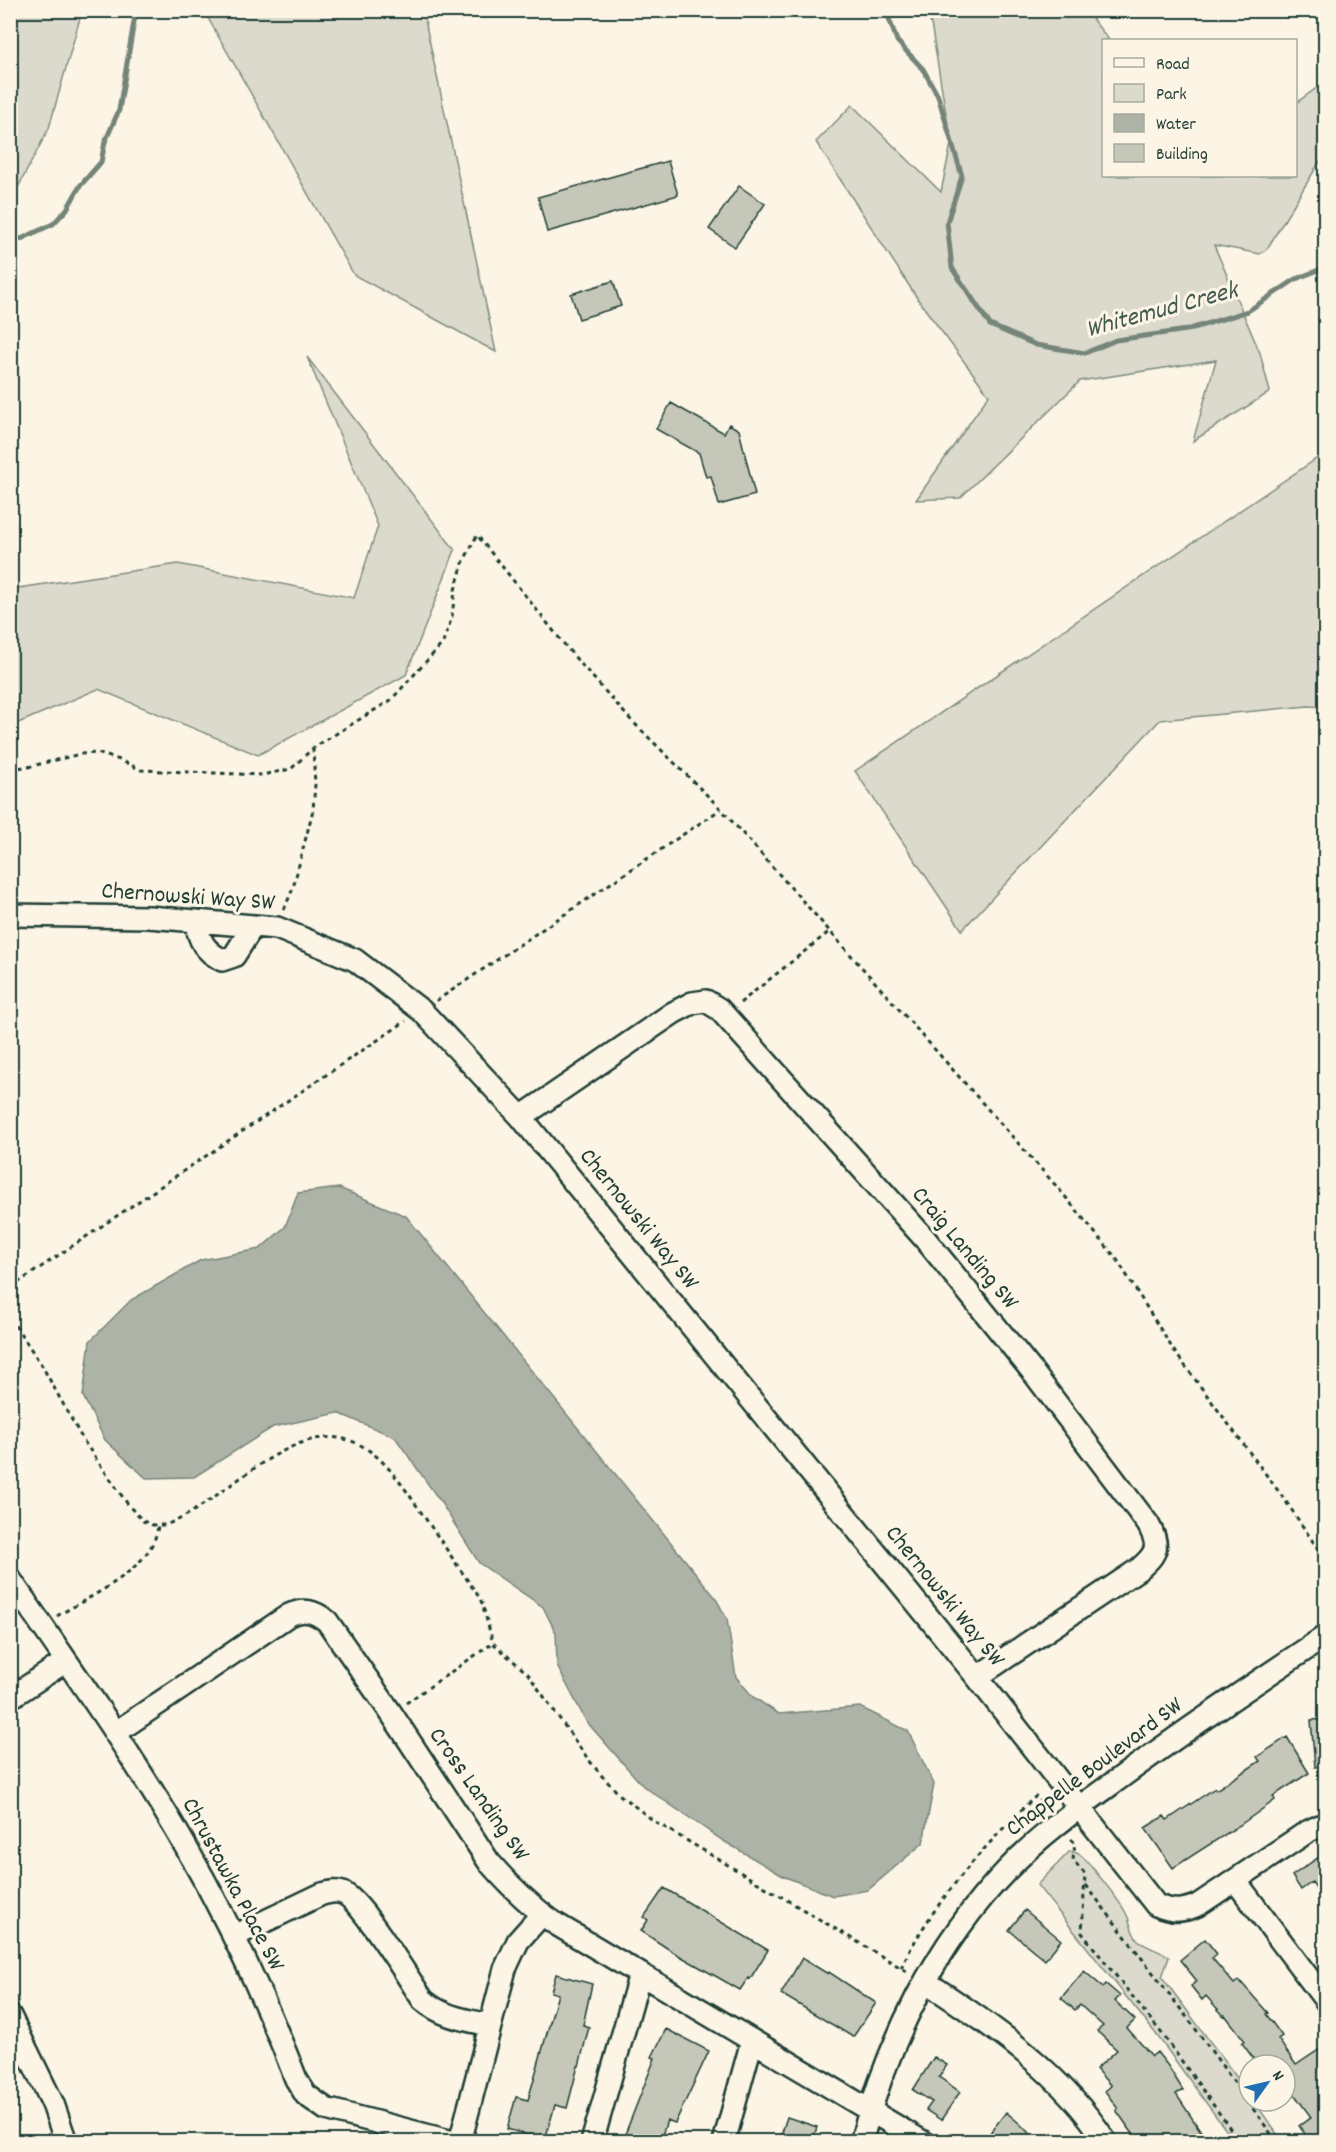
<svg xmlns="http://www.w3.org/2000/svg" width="1336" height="2152" font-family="Dekko,sans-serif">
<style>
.green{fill:#dcdacc;stroke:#7e8c80;stroke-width:1.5}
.water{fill:#aeb3a7;stroke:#758479;stroke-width:1.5}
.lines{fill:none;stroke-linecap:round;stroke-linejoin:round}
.stream{stroke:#758479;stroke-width:5}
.building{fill:#c5c7b9;stroke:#1f3d34;stroke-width:1.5}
.minor-casing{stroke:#1f3d34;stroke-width:26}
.path{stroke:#1f3d34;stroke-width:3;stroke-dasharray:4.5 4.5;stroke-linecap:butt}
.minor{stroke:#fcf5e5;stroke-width:21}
.labels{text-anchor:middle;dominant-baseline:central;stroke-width:6;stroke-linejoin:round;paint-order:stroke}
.street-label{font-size:24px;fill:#1f3d34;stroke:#fcf5e5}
.water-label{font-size:26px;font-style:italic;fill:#435a51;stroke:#fcf5e5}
</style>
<rect width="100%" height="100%" fill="#fcf5e5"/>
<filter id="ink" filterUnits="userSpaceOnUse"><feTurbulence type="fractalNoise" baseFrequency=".0167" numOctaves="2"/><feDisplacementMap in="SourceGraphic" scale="12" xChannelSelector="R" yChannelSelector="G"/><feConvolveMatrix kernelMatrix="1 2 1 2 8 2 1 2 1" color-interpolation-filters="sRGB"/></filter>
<g filter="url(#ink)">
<path class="green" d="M11,10L82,11L49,128L11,201Z
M204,11H423L496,352L354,275Z
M925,11H1086L1109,40H1104V176H1296V103L1325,82V153L1267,249L1260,254L1214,245L1260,353L1270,392L1193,441L1216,360L1080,381L960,498L916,500L989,395L919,301L816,142L852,105L941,192L951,144L931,24Z
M307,357L455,550L406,675L258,755L98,689L11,726L12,589L178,564L354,598L378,526Z
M1325,453V707L1308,706L1160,720L962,930L855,771Z
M1070,1851C1073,1852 1076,1853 1079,1854C1087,1859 1121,1903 1126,1913C1131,1922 1130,1930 1137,1939C1147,1949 1158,1949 1169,1957L1162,1977L1249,2094V2101H1254L1282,2141H1234L1156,2034L1037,1885Z"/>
<path class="water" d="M339,1188L406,1216L715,1597L727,1619L736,1677L753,1697L779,1714L860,1707L908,1731L934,1784L923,1843L868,1890L833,1896L783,1876L722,1840L643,1786L586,1721L557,1666L556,1633L543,1607L479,1563L440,1501L395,1437L338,1413L273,1427L194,1477L146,1478L105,1440L83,1396L90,1341L131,1300L201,1260L260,1249L285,1227L298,1193Z"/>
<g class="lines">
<path class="stream" d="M886,10L897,41L923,69L938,96L962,176L947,222L952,268L990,325L1036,345L1085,353L1116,340L1187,330L1248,311L1296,279L1326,267
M10,235L21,239L53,224L67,209L80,186L101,162L105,142L119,110L136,10"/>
</g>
<path class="building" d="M668,161L678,195L547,232L538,197Z
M739,186L765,204L735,247L709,229Z
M613,281L621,306L579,319L571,294Z
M671,403L724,433L729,424L739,430L755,495L719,505L711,476L706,477L699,453L656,429Z
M1326,1719V1766L1315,1767L1311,1720Z
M1287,1737L1309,1773L1273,1796L1275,1800L1240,1825L1173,1868L1145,1828L1164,1816L1167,1820L1215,1788L1216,1790L1260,1761L1257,1757Z
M1326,1852V1902L1312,1882L1301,1890L1292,1876Z
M664,1888L768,1950L750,1979L748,1978L740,1990L673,1952L641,1931L648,1920L644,1917Z
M1025,1910L1061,1940L1045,1960L1009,1930Z
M1205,1939L1217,1954L1212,1958L1234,1984L1239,1980L1268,2013L1266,2014L1282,2036L1278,2039L1296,2065L1326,2045V2142H1311L1299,2126L1311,2117L1292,2091L1290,2093L1285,2085V2065H1258L1242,2043L1245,2041L1225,2015L1224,2016L1206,1996L1202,2000L1191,1986L1197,1981L1180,1960Z
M802,1958L828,1974L829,1972L876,2003L853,2037L781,1994Z
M1084,1971L1103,1987L1106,1984L1120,1996L1115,2001L1135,2020L1127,2028L1152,2056L1157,2052L1168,2066L1183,2090L1176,2094L1208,2142H1139L1128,2127L1116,2110L1118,2109L1105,2091L1111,2086L1096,2069L1117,2050L1097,2031L1103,2026L1080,2005L1075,2010L1061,1998Z
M556,1974L592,1984L583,2025L589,2027L579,2066H578L567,2108L555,2105L545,2140L507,2129L516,2097L528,2100L558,1994L551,1992Z
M666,2029L709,2051L675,2123L667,2120L660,2142H622L655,2058L652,2057Z
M934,2057L947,2065L939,2077L960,2092L941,2120L926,2110L932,2102L913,2090Z
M1006,2112L1019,2123L1038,2142H983Z
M787,2117L817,2127L812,2142H779Z"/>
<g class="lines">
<defs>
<path id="minor" d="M10,915L149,917L277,928L355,960L422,1011L521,1117L977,1677L1156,1905C1172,1912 1182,1912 1198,1905L1307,1832L1326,1823
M196,922C199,941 205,951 222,960L234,956L253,926
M521,1117L673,1013L692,1003L706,1001L719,1009L926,1240L1032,1371L1148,1524C1160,1546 1158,1553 1139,1569L977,1677
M10,1579C71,1668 134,1756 187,1849C230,1924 265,1999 296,2079L306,2095L326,2109L453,2142
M10,1698L66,1661
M115,1733L289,1615C304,1608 314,1611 327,1621L391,1713L489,1862C509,1885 530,1906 556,1924L923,2142
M1235,1880L1326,2001
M234,1936L322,1894C330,1892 337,1890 345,1894C364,1905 408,1978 423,2000C442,2017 466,2020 490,2025
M926,1982C993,2026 1062,2073 1106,2142
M10,2016L53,2104L66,2142
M460,2142L505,1969L518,1941L542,1914
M592,2142L640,1974
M724,2142L752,2041
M861,2142C888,2042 935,1944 1008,1869C1042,1833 1084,1804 1124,1775C1190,1727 1258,1681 1326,1636"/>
</defs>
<use href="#minor" class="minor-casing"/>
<path class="path" d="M10,768L28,767L80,754L97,753L120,760L141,770L262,775L291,769L313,748L391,700L443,643L452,617L455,590L463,563L477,535L572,654L630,719L721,809L1058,1188L1116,1258L1174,1351L1285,1500L1326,1561
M284,910L293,888L313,810L315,785L313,748
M436,1001L721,809
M740,1003L830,931
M10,1288L406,1021
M10,1318L41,1364L83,1440L129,1506L143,1521L153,1525H165L178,1520C215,1500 247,1469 285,1450C356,1414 387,1462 423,1515C441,1541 459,1568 477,1594L482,1603L493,1643L528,1674L588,1759L602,1776L620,1795L654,1821L908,1972
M57,1616C92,1595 154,1569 158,1525
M406,1703L493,1643
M1071,1839L1075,1843L1073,1860L1085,1874L1082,1933L1163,2035L1240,2142
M1086,1885L1192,2024L1277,2142
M901,1968C929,1907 988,1841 1036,1796L1047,1808"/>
<use href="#minor" class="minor"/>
</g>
</g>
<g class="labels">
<g class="street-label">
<text transform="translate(188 898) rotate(4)">Chernowski Way SW</text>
<text transform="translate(638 1220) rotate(51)">Chernowski Way SW</text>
<text transform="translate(964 1249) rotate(50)">Craig Landing SW</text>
<text transform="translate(944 1597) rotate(51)">Chernowski Way SW</text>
<text transform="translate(1095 1768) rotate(-37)">Chappelle Boulevard SW</text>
<text transform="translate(478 1795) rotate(55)">Cross Landing SW</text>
<text transform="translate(232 1885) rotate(62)">Chrustawka Place SW</text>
</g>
<g class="water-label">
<text transform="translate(1162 311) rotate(-15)">Whitemud Creek</text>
</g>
</g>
<rect width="1336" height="2152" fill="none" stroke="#fcf5e5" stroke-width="36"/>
<rect x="18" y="18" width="1300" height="2116" fill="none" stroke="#1f3d34" stroke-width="2" filter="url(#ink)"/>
<rect x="1102" y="39" width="195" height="138" fill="#fcf5e5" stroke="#a4ab9e" stroke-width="1.5"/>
<rect x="1114" y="58" width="30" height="9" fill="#fcf5e5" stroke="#a4ab9e" stroke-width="1.5"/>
<text x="1156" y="69" font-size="18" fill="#1f3d34">Road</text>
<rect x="1114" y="84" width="30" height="18" fill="#dcdacc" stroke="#a4ab9e" stroke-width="1.5"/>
<text x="1156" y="99" font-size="18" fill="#1f3d34">Park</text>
<rect x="1114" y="114" width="30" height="18" fill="#aeb3a7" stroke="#a4ab9e" stroke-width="1.5"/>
<text x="1156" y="129" font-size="18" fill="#1f3d34">Water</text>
<rect x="1114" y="144" width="30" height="18" fill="#c5c7b9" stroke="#a4ab9e" stroke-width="1.5"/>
<text x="1156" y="159" font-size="18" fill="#1f3d34">Building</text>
<g transform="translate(1267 2083) rotate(56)"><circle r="28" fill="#fcf5e5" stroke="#a4ab9e" stroke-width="1.5"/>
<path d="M0-4.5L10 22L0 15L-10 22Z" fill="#1f6fb2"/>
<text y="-9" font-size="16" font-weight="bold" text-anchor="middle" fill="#1f3d34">N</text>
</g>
</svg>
